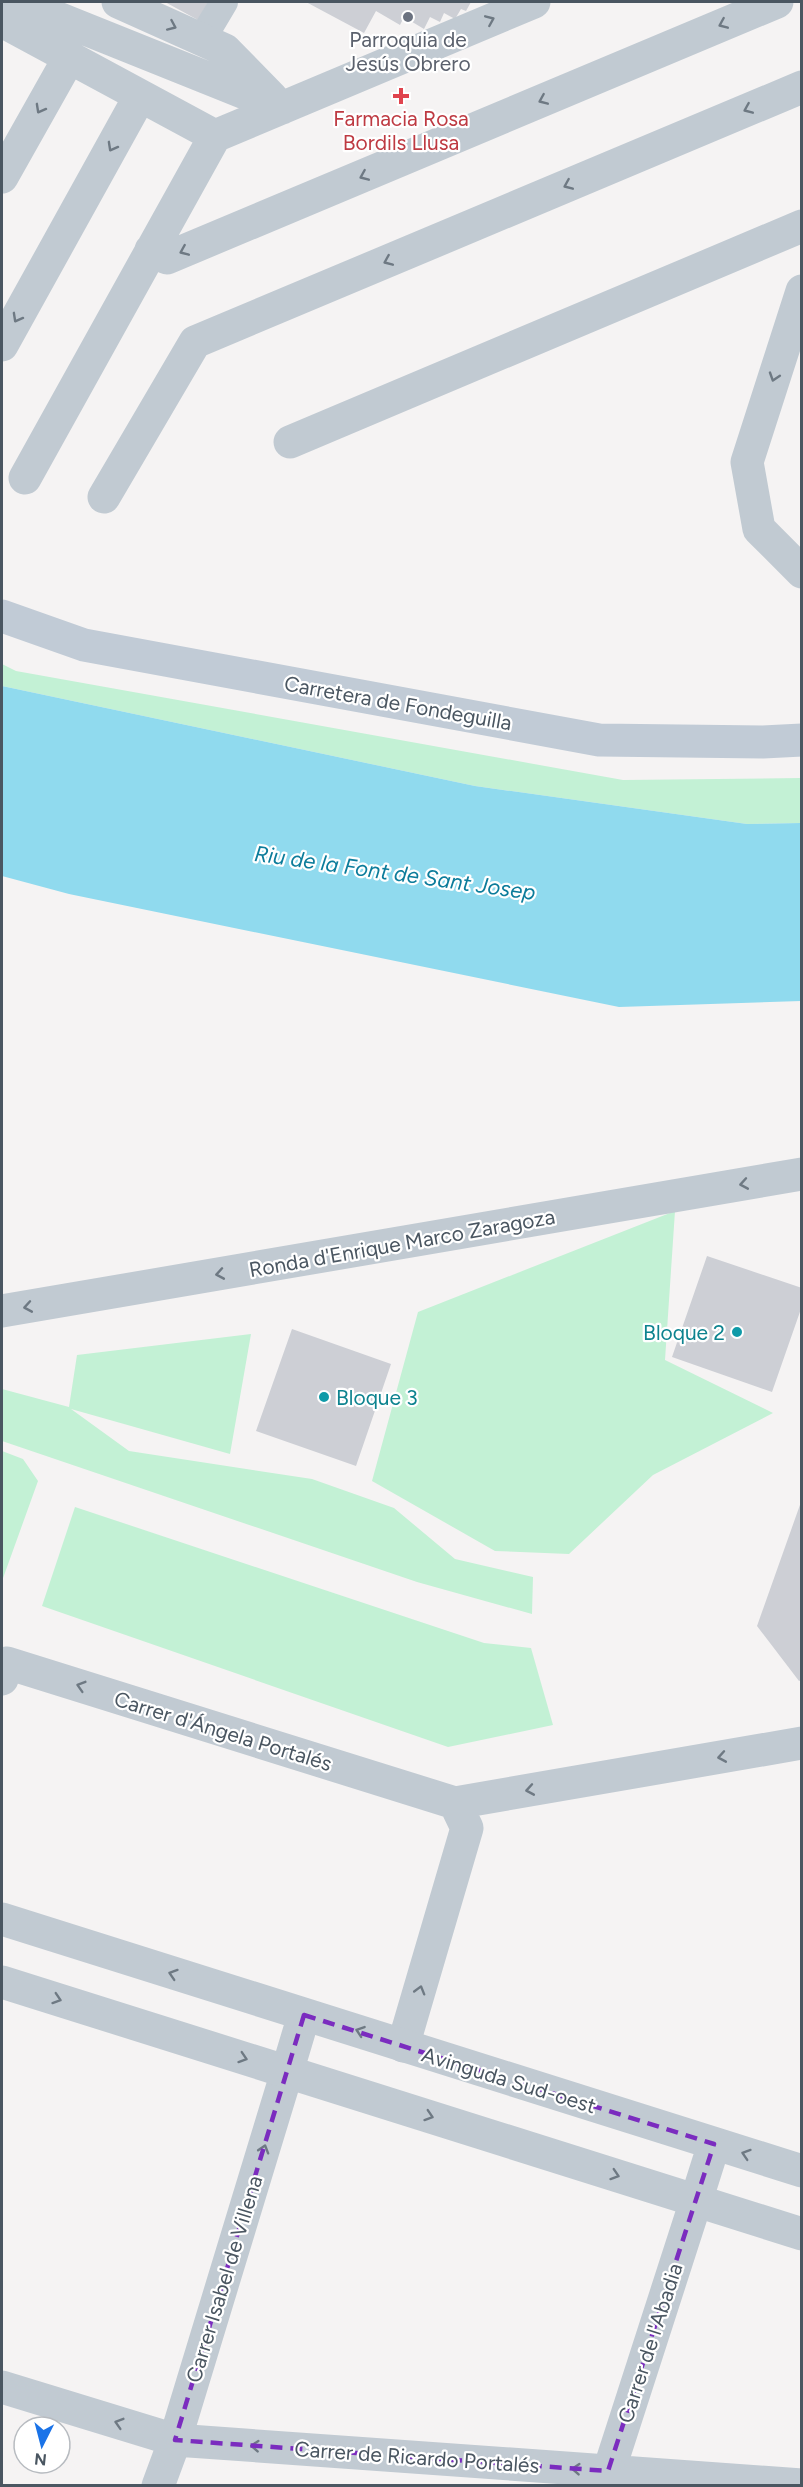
<svg xmlns="http://www.w3.org/2000/svg" width="803" height="2487" font-family="Figtree,sans-serif">
<style>
.green{fill:#c3f1d5}
.water{fill:#90daee}
.building{fill:#cdcfd5}
.lines{fill:none;stroke-linecap:round;stroke-linejoin:round}
.pedestrian{stroke:#c1cad2;stroke-width:28}
.minor{stroke:#c1cad2;stroke-width:33}
.tertiary{stroke:#c1cad2;stroke-width:33}
.secondary{stroke:#c1cbd6;stroke-width:33}
.oneway{stroke:#6e7983}
.marked{fill:none;stroke:#7b2cbf;stroke-width:4.5;stroke-dasharray:12 8;stroke-linejoin:round}
.worship-dot{fill:#6b7280;stroke:#fff;stroke-width:2}
.health-dot{fill:#e0444e;stroke:#fff;stroke-width:2}
.culture-dot{fill:#0f9aa8;stroke:#fff;stroke-width:2}
.labels{text-anchor:middle;dominant-baseline:central;stroke-width:4.5;stroke-linejoin:round;paint-order:stroke}
.worship-label{font-size:21px;fill:#5b616d;stroke:#fff}
.health-label{font-size:21px;fill:#be3a42;stroke:#fff}
.street-label{font-size:21px;fill:#4a5661;stroke:#fff}
.culture-label{font-size:21px;fill:#0d838f;stroke:#fff;text-anchor:end}
.water-label{font-size:22px;font-style:italic;fill:#0c7c9b;stroke:#fff}
</style>
<rect width="100%" height="100%" fill="#f5f3f3"/>
<path class="green" d="M2,664L16,671L623,780L801,778V823L747,824L475,786L2,686Z
M675,1211L665,1360L773,1413L653,1475L569,1554L495,1551L372,1481L418,1312Z
M251,1334L230,1454L71,1409L129,1451L312,1479L394,1508L455,1559L533,1577L532,1614L417,1582L2,1441V1389L69,1407L77,1355Z
M2,1451L23,1459L38,1481L2,1581Z
M75,1507L484,1643L531,1648L553,1725L448,1747L42,1606Z"/>
<path class="water" d="M2,686L475,786L747,824L801,823V1001L619,1007L69,894L2,876Z"/>
<path class="building" d="M165,2H208L198,20Z
M306,2H471L466,11L461,9L455,19L444,13L440,22L430,17L424,29L404,17L400,25L376,11L364,33Z
M707,1256L802,1288V1306L772,1392L672,1357Z
M292,1329L391,1364L356,1466L256,1431Z
M801,1502L802,1680L799,1681L757,1626Z"/>
<g class="lines">
<path class="pedestrian" d="M202,39L224,2"/>
<path class="minor" d="M18,2L282,108
M118,2L225,50L272,98
M2,21L215,136
M2,177L69,58
M151,250L167,258L777,2
M802,291L747,462L759,529L802,572
M2,345L140,96
M290,442L802,226
M25,478L215,136L534,2
M104,497L195,342L802,87
M2,1311L802,1174
M2,1679L7,1663L455,1803L802,1743
M403,2046L467,1828L455,1803
M2,2387L175,2440L802,2485
M158,2486L175,2440L287,2072
M604,2486L696,2201"/>
<path class="tertiary" d="M2,1919L802,2171
M2,1982L802,2234
M287,2072L304,2015
M696,2201L714,2144"/>
<path class="secondary" d="M2,616L84,645L599,740L763,742L802,740"/>
</g>
<defs><path id="oneway-chevron" d="M-2-3.5L2.5 0L-2 3.5" fill="none" stroke-width="1.6" stroke-linecap="round" stroke-linejoin="round" transform="scale(1.5)"/></defs>
<g class="oneway">
<use href="#oneway-chevron" transform="translate(490 20) rotate(-23)"/>
<use href="#oneway-chevron" transform="translate(723 24) rotate(157)"/>
<use href="#oneway-chevron" transform="translate(172 26) rotate(24)"/>
<use href="#oneway-chevron" transform="translate(543 100) rotate(157)"/>
<use href="#oneway-chevron" transform="translate(40 109) rotate(119)"/>
<use href="#oneway-chevron" transform="translate(748 109) rotate(157)"/>
<use href="#oneway-chevron" transform="translate(112 147) rotate(119)"/>
<use href="#oneway-chevron" transform="translate(364 176) rotate(157)"/>
<use href="#oneway-chevron" transform="translate(568 185) rotate(157)"/>
<use href="#oneway-chevron" transform="translate(184 251) rotate(157)"/>
<use href="#oneway-chevron" transform="translate(388 261) rotate(157)"/>
<use href="#oneway-chevron" transform="translate(17 318) rotate(119)"/>
<use href="#oneway-chevron" transform="translate(774 377) rotate(108)"/>
<use href="#oneway-chevron" transform="translate(744 1184) rotate(170)"/>
<use href="#oneway-chevron" transform="translate(220 1274) rotate(170)"/>
<use href="#oneway-chevron" transform="translate(28 1307) rotate(170)"/>
<use href="#oneway-chevron" transform="translate(81 1686) rotate(-163)"/>
<use href="#oneway-chevron" transform="translate(722 1757) rotate(170)"/>
<use href="#oneway-chevron" transform="translate(530 1790) rotate(170)"/>
<use href="#oneway-chevron" transform="translate(173 1974) rotate(-162)"/>
<use href="#oneway-chevron" transform="translate(420 1990) rotate(-74)"/>
<use href="#oneway-chevron" transform="translate(57 1999) rotate(18)"/>
<use href="#oneway-chevron" transform="translate(360 2031) rotate(-161)"/>
<use href="#oneway-chevron" transform="translate(243 2058) rotate(18)"/>
<use href="#oneway-chevron" transform="translate(429 2116) rotate(18)"/>
<use href="#oneway-chevron" transform="translate(264 2149) rotate(-73)"/>
<use href="#oneway-chevron" transform="translate(746 2154) rotate(-162)"/>
<use href="#oneway-chevron" transform="translate(615 2175) rotate(18)"/>
<use href="#oneway-chevron" transform="translate(119 2423) rotate(-163)"/>
<use href="#oneway-chevron" transform="translate(255 2446) rotate(-176)"/>
<use href="#oneway-chevron" transform="translate(576 2469) rotate(-176)"/>
</g>
<path class="marked" d="M304,2015L714,2144L608,2471L175,2440Z"/>
<circle class="worship-dot" cx="408" cy="17" r="6"/>
<path class="health-dot" d="M398 87h6v6h6v6h-6v6h-6v-6h-6v-6h6z"/>
<g class="culture-dot">
<circle cx="737" cy="1332" r="6"/>
<circle cx="324" cy="1397" r="6"/>
</g>
<g class="labels">
<g class="worship-label">
<text x="408" y="39">Parroquia de<tspan x="408" dy="24">Jesús Obrero</tspan></text>
</g>
<g class="health-label">
<text x="401" y="118">Farmacia Rosa<tspan x="401" dy="24">Bordils Llusa</tspan></text>
</g>
<g class="street-label">
<text transform="translate(398 703) rotate(10)">Carretera de Fondeguilla</text>
<text transform="translate(402 1243) rotate(-10)">Ronda d'Enrique Marco Zaragoza</text>
<text transform="translate(223 1731) rotate(17)">Carrer d'Ángela Portalés</text>
<text transform="translate(509 2080) rotate(17)">Avinguda Sud-oest</text>
<text transform="translate(224 2279) rotate(-73)">Carrer Isabel de Villena</text>
<text transform="translate(650 2343) rotate(-72)">Carrer de l'Abadia</text>
<text transform="translate(417 2457) rotate(4)">Carrer de Ricardo Portalés</text>
</g>
<g class="culture-label">
<text x="725" y="1332">Bloque 2</text>
<text x="336" y="1397" text-anchor="start">Bloque 3</text>
</g>
<g class="water-label">
<text transform="translate(395 873) rotate(8)">Riu de la Font de Sant Josep</text>
</g>
</g>
<rect width="803" height="2487" fill="none" stroke="#4a5661" stroke-width="6"/>
<g transform="translate(42 2445) rotate(186)"><circle r="28" fill="#ffffff" stroke="#b7bbc0" stroke-width="1.5"/>
<path d="M0-4.5L10 22L0 15L-10 22Z" fill="#1a73e8"/>
<text y="-9" font-size="16" font-weight="bold" text-anchor="middle" fill="#4a5661">N</text>
</g>
</svg>
